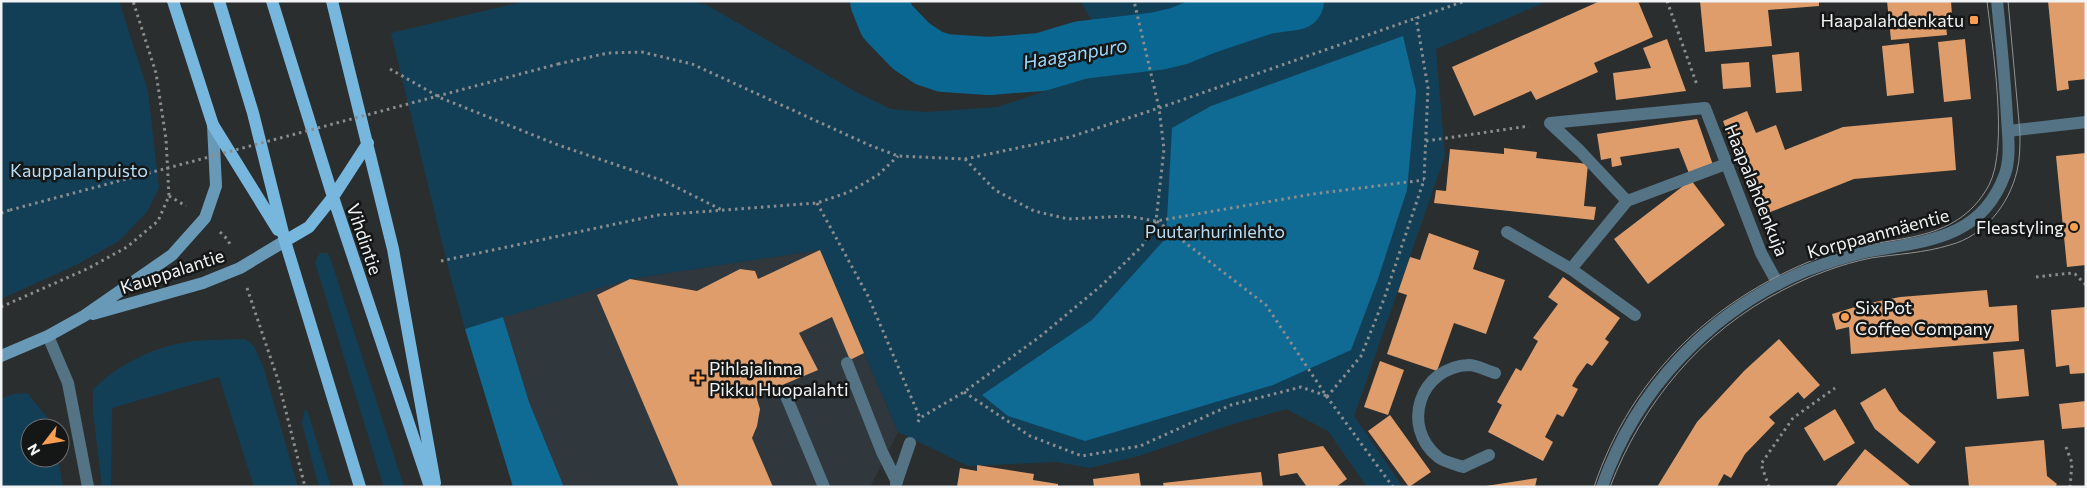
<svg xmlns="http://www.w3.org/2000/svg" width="2087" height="488" font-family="Commissioner,sans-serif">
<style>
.built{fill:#30383d}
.green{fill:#133f56}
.forest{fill:#0f6a94}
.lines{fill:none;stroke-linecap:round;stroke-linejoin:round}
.river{stroke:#096791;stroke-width:58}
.building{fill:#df9d6c}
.path{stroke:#8a8d8e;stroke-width:3;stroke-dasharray:2.5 4;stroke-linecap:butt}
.service{stroke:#547385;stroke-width:12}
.minor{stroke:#547385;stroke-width:12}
.tertiary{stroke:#547385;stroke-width:12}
.secondary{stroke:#689ab8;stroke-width:12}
.primary{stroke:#77b7de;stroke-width:12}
.tram{stroke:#8f9293;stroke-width:1}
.path-bridge{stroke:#8a8d8e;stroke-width:3;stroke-dasharray:2.5 4;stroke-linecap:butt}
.poi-dot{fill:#fb9e52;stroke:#151616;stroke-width:2}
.labels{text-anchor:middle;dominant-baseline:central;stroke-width:5;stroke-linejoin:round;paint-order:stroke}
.poi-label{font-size:18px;fill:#f1f3f4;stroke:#151616;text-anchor:end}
.park-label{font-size:18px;fill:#b8def7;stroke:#151616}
.street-label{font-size:18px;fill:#f1f3f4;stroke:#151616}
.water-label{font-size:19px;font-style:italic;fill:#9cd8fc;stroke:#151616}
</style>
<rect width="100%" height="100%" fill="#2b2e2f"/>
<path class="built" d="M820,250L898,432L870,487H564L529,402L503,317L630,279Z"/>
<path class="green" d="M1,1H119L148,91L159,188L147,212L119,241L76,265L1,299Z
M526,1H690L707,5L858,93L891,109L926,112L997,107L1117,68L1081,1H1548L1436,49L1445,156L1354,416L1403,487H1367L1328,431L1286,409L1233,424L1139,456L1090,468L1056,462L968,466L898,432L820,250L630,279L465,329L449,271L391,33Z
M320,253H327L330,257L404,487H384L381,478L315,262Z
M245,339L254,346L264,369L298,487H254L219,377L112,408L111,487H102L93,412V390C113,368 146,351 176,344C197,339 223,340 245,339Z
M27,393L47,417L51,428H30V458H58L63,487H1V399L13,394Z
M305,408L308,413L331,487H319L302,423Z"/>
<path class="forest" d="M1403,36L1416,91L1407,190L1378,279L1351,350L1273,385L1085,441L1008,416L982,395L1092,320L1166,238L1172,128L1211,106Z
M503,317L529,402L564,487H513L465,329Z"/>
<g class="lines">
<path class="river" d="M879,1L887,21L911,46L929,58L944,63L989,66L1041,62L1081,50L1158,41L1179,36L1206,25L1266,5L1295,1"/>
</g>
<path class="building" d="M1600,1H1638L1653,37L1594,63L1598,72L1536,100L1531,91L1474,116L1452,67Z
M1700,1H1819V6L1768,10L1772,46L1705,52Z
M1887,1H1951L1952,15L1945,16L1947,35L1891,40Z
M2048,1H2086V79L2068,81L2069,89L2057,91Z
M1667,39L1686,91L1616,100L1613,73L1651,68L1643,48Z
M1965,39L1971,99L1944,102L1938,42Z
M1909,43L1914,93L1887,96L1882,46Z
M1799,52L1802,91L1776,93L1772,55Z
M1749,62L1751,87L1723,89L1721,64Z
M1747,111L1756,133L1776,125L1785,150L1843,127L1952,117L1956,170L1854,179L1760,216L1723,121Z
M1697,119L1713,165L1690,176L1679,148L1620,157L1622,165L1612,167L1611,158L1601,160L1597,134Z
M1504,148L1537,152L1536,158L1588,164L1584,206L1596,207L1594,220L1434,203L1436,190L1446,191L1450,149L1504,154Z
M2086,153V265L2067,267L2056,156Z
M1691,180L1725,225L1648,284L1614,239Z
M1429,233L1479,251L1473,269L1505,280L1486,334L1454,323L1437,371L1387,354L1407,295L1398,292L1410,257L1420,260Z
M820,250L864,353L850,360L832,317L799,333L818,370L756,396L760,409L757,426L752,438L773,487H679L597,295L630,279L697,291L740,269L755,271L758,279Z
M1563,277L1620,318L1605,339L1609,342L1592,366L1587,363L1577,377L1572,386L1578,389L1563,417L1557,414L1545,437L1553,442L1543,461L1488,432L1502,405L1497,402L1516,368L1521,371L1538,341L1533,338L1558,304L1548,297Z
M1987,290L1989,307L2017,305L2019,341L1851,354L1849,327L1836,330L1832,314L1865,304L1900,297Z
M2086,307V373L2070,374L2069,365L2056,367L2051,310Z
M1779,339L1820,385L1804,399L1798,392L1769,417L1775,423L1745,454L1731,478L1724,474L1717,487H1657L1697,422L1744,371Z
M2024,349L2029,396L1997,399L1993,352Z
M1380,361L1404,370L1388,415L1364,407Z
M1885,388L1899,411L1936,442L1918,464L1875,429L1860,403Z
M2086,401V427L2062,429L2059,404Z
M1835,409L1855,443L1824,461L1804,428Z
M1390,415L1431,472L1409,487L1368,431Z
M2044,440L2047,476L2057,484L2055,487H1969L1965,447Z
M1323,446L1347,479L1336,487H1307L1297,473L1280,476L1278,454Z
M1865,449L1912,487H1835Z
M977,465L1034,474L1033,480L1058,484V487H957L960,468L977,471Z
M1261,472L1263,487H1164L1163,483Z
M1139,473L1141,487H1094L1093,479Z
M1537,478L1535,487H1486V486Z"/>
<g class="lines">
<path class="path" d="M1667,1L1697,85
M558,64L608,53L642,52L692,64L869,145L898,156L965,159L1070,137L1159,108L1465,1
M390,69L441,98L558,145L664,181L722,210
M1426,141L1529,126
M965,159L995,190L1034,211L1068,219L1126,216L1156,221L1313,194L1424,180
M169,196L186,206
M817,203L868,296L920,418
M1,213L10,210
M1157,221L1266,305L1327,397L1393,487
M220,232L228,240L231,247
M441,261L658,215L817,203L849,192L878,175L898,156
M2036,277L2072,273L2075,274L2086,285
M247,288L278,380L305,487
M1,307L87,269L127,247L158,221L169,196L166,139L156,73L133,1
M964,392L1030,436L1082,456L1140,446L1231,405L1301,387L1327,396
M1327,397L1361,356L1384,299L1424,180L1428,88L1416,17
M918,422L920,418L964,392L1042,335L1102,285L1142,246L1156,221L1164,149L1159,108L1134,1
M2066,447L2072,463L2070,487
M1769,487L1761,464L1793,418L1835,388"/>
<path class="service" d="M1550,123L1705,108L1761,253L1778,284
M1550,123L1580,151L1627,201L1571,269
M1627,201L1726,164
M1507,232L1571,269L1635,315
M48,336L68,383L88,487
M847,363L882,452L897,482
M786,396L824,487
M1489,455L1463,467C1455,464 1444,462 1438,457C1400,426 1420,367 1469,365C1477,365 1487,371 1495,373
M896,484L910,443"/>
<path class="minor" d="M2008,131L2086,122"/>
<path class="tertiary" d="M1602,487C1636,389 1710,311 1805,271C1826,263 1848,256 1870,251C1928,241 1982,238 2005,174C2011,157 2008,135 2007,118C2005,79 2001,40 1997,1"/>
<path class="secondary" d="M93,314L203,283L240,268L285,241
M1,356L48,336L84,316L172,255L205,218L216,186L213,125"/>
<path class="primary" d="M173,1L213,125L278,230
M219,1L253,113L285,241L360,487
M272,1L333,197L430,487
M332,1L393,249L435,483
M285,241L309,227L333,197L368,143"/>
<path class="tram" d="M1594,487C1632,373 1718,294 1829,254C1887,234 1955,248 1989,185C2009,147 1992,45 1987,1
M1610,487C1642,403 1702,331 1783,290C1810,276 1841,264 1871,258C1897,254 1924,253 1950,245C1984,236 2009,205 2017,171C2020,159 2020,145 2020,133L2008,1"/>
<path class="path-bridge" d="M10,210L558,64"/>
</g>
<g class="poi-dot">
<rect x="1969" y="15" width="10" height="10" rx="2.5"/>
<circle cx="2074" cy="227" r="5"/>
<circle cx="1845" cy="317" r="5"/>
<path d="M695.5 370.5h5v5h5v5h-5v5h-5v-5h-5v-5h5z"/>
</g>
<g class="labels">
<g class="poi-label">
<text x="1964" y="20">Haapalahdenkatu</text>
<text x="2064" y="227">Fleastyling</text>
<text x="1855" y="307" text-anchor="start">Six Pot<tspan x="1855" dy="21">Coffee Company</tspan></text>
<text x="709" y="368" text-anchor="start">Pihlajalinna<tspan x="709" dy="21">Pikku Huopalahti</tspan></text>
</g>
<g class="park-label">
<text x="79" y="170">Kauppalanpuisto</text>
<text x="1215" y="231">Puutarhurinlehto</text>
</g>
<g class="street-label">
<text transform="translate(1757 190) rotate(68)">Haapalahdenkuja</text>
<text transform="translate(1878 233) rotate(-15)">Korppaanmäentie</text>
<text transform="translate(365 239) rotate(71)">Vihdintie</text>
<text transform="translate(172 271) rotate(-18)">Kauppalantie</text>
</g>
<g class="water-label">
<text transform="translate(1075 53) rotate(-10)">Haaganpuro</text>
</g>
</g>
<rect width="2087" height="488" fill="none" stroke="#f1f3f4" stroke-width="5"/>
<g transform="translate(45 443) rotate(239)"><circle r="24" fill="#151616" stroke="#6d6e6f"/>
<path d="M0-4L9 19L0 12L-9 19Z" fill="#fb9e52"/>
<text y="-8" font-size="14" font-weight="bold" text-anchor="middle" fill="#f1f3f4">N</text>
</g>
</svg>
